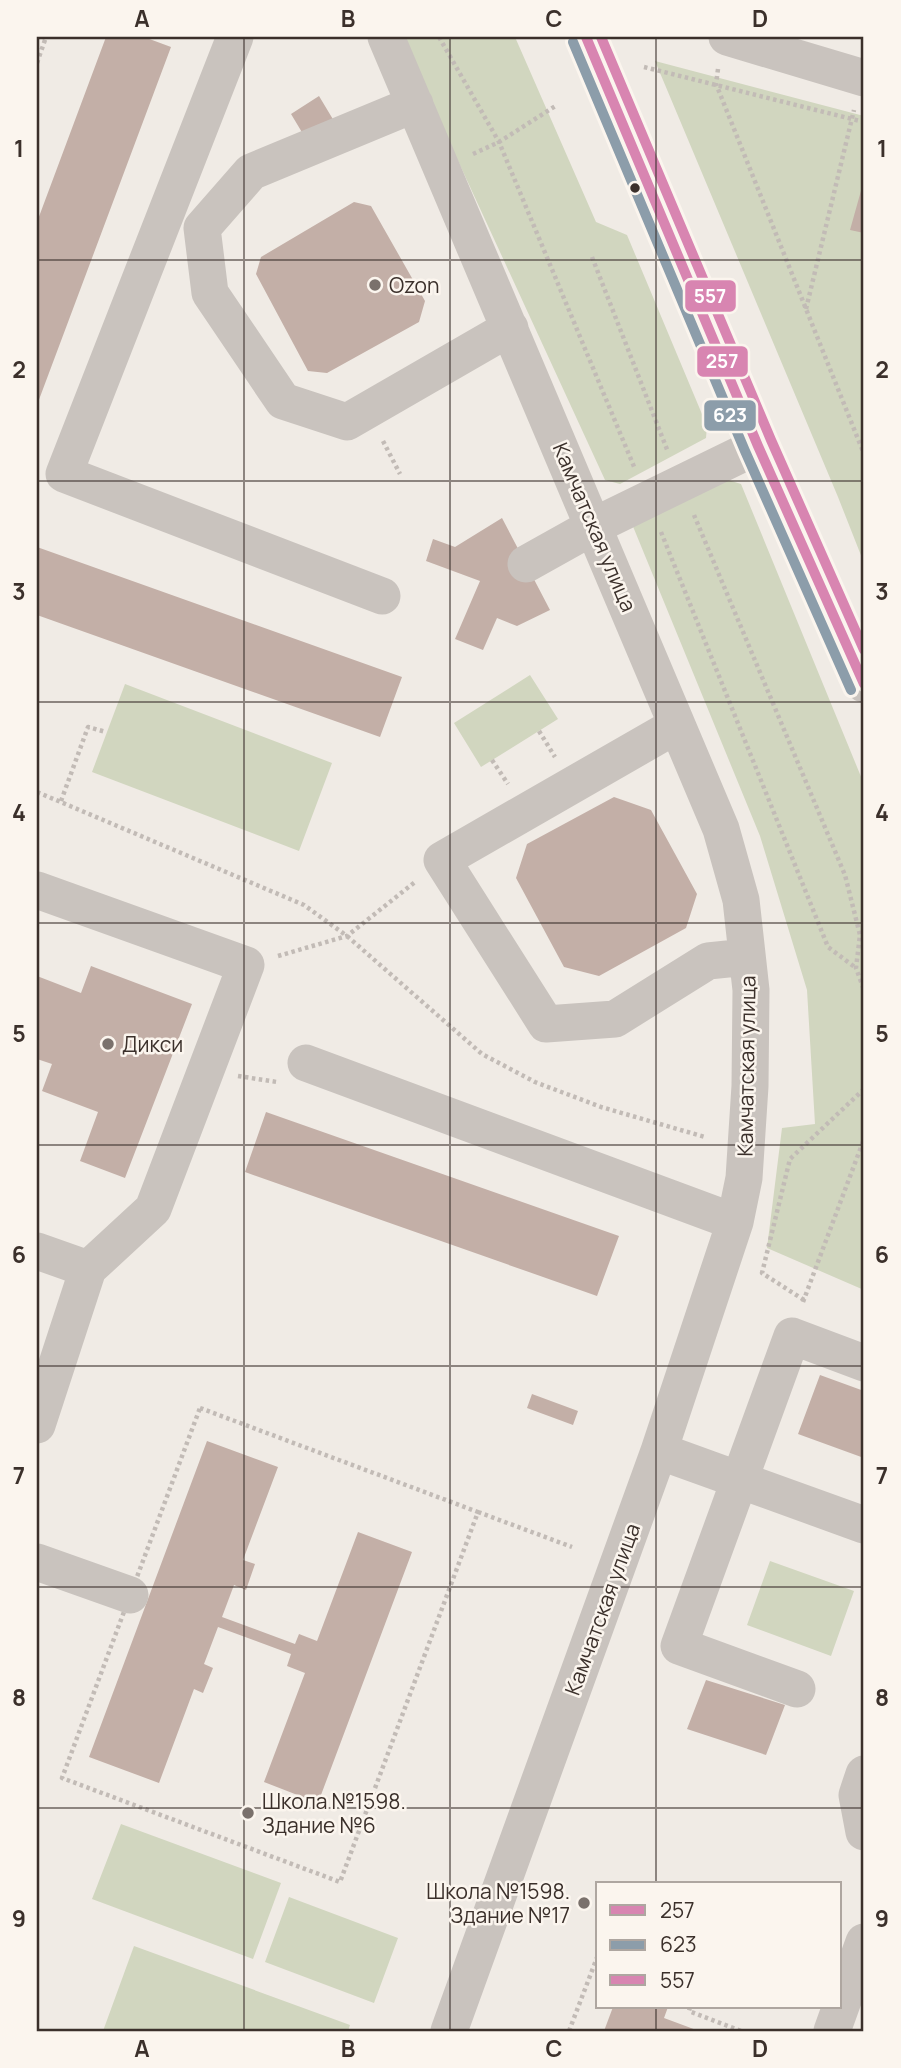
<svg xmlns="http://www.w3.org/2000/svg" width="901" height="2068" font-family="Manrope,sans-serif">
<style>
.green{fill:#d1d6bf}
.building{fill:#c3afa7}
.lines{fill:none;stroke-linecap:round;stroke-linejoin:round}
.path{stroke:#c2bbb6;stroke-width:4.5;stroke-dasharray:3.5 3.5;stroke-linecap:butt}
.minor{stroke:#c9c3be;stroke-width:37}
.bus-1-casing{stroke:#fbf5ee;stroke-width:16}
.bus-2-casing{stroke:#fbf5ee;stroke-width:16}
.bus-3-casing{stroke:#fbf5ee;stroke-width:16}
.bus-1{stroke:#d885b1;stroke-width:10}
.bus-2{stroke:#8c9daa;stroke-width:10}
.bus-3{stroke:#d885b1;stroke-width:10}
.grid{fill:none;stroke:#3b302b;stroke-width:2;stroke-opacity:0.55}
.bus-dot{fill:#3b302b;stroke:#fbf5ee;stroke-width:2.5}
.poi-dot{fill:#7a716c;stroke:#fbf5ee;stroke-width:2.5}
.labels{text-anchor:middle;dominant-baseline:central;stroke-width:5;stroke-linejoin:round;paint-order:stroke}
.poi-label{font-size:21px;fill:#3b302b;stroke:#fbf5ee;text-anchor:start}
.street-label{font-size:21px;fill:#3b302b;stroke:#fbf5ee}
.line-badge{stroke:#fbf5ee;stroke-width:2.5}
.badge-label{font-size:19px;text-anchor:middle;font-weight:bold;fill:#fff}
.neatline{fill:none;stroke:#3b302b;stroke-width:2.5}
.grid-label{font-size:23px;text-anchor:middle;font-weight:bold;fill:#3b302b}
</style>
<rect width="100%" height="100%" fill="#f0ebe5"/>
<path class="green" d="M401,37H515L596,222L627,235L707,426L706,438L620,484L605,480Z
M655,61L864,116V563L838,497Z
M722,478L741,484L864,784V1290L767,1248L782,1128L815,1124L807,990L760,836L632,524Z
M530,675L558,719L481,767L454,723Z
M125,684L332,763L299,851L92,772Z
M770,1561L854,1591L831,1656L747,1625Z
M121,1824L281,1883L253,1959L92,1899Z
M289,1897L398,1938L374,2003L265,1962Z
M134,1946L350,2025L348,2031H103Z"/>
<path class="building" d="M106,37H144L171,47L37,405V222Z
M319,96L337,126L309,144L291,114Z
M864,180V233L850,230Z
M354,202L371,206L425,301L419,322L327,373L308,371L256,274L261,257Z
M502,518L550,610L517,626L497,618L483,650L455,639L480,581L426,561L433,539L455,547Z
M37,547L402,677L380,737L37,615Z
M614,797L651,810L697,894L686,928L599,976L564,967L516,878L527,844Z
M91,966L192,1004L125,1178L80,1161L98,1112L42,1091L52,1064L37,1059V976L81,993Z
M266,1112L619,1236L597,1296L245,1172Z
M820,1375L864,1391V1458L798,1434Z
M532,1394L578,1411L573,1425L527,1408Z
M207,1441L278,1467L243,1560L255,1564L246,1590L234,1585L222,1617L295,1644L299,1634L317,1641L358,1532L412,1552L318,1803L264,1782L305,1673L287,1666L291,1654L218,1627L204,1664L213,1668L203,1693L194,1689L159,1783L89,1757Z
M706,1680L785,1705L766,1755L687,1729Z
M613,2007H668L664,2018L699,2031H604Z"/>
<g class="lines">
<path class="path" d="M439,37L499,142L635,469
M37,63L46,37
M644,67L864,122
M718,69L716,84L864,454
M473,154L499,142L557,105
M592,257L668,452
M806,309L854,110
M383,441L400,474
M694,515L845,875L860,935L856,968L864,990
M661,532L828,947L856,968
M539,731L555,757
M492,760L508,784
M37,792L304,905L347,936L482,1054L535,1082L601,1107L705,1137
M61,801L88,727L106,732
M278,956L347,936L415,882
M238,1076L277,1082
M804,1300L762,1273L790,1159L864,1089
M803,1302L864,1139
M200,1408L478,1512L340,1882L62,1778Z
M478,1512L572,1547
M690,2007L689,2011L741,2031
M569,2031L598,1955"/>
<path class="minor" d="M235,37L64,474L382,596
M386,37L721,829L741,900L751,990L750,1086L744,1178L735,1222L659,1451L449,2031
M586,37L758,446L864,684
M727,37L864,78
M415,104L251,172L202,228L210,293L283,401L347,422L510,328
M526,564L594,526L758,446
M677,725L442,860L546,1024L615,1019L708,961L747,957
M37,890L246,965L153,1209L88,1269L37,1251
M306,1063L735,1222
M37,1425L88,1269
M659,1451L864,1525
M37,1562L130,1595
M797,1689L679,1646L792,1336L864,1363
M864,1774L857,1795L864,1832
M832,2031L864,1942"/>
<defs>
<path id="bus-1" d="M586,37L758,446L864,684"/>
<path id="bus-2" d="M573,42L745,451L851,690"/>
<path id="bus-3" d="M601,37L771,440L864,650"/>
</defs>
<use href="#bus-1" class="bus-1-casing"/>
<use href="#bus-2" class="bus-2-casing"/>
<use href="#bus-3" class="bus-3-casing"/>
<use href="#bus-1" class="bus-1"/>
<use href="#bus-2" class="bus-2"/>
<use href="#bus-3" class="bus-3"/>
</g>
<path class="grid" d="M244,37V2031M450,37V2031M656,37V1884M37,260H864M37,481H864M37,702H864M37,923H864M37,1145H864M37,1366H864M37,1587H864M37,1808H864M656,2007V2031"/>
<circle class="bus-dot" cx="635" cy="188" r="6"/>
<g class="poi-dot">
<circle cx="375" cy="285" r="7"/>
<circle cx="108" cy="1044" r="7"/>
<circle cx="248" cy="1813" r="7"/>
<circle cx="584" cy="1903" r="7"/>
</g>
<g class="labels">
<g class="poi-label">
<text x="389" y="285">Ozon</text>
<text x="122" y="1044">Дикси</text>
<text x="262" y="1801">Школа №1598.<tspan x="262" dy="24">Здание №6</tspan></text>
<text x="570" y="1891" text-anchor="end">Школа №1598.<tspan x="570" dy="24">Здание №17</tspan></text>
</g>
<g class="street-label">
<text transform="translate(595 527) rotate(67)">Камчатская улица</text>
<text transform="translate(746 1066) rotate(-89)">Камчатская улица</text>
<text transform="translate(602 1609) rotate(-70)">Камчатская улица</text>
</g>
</g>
<g class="line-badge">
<rect x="684" y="279" width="53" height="34" rx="7" fill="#d885b1"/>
<rect x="696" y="345" width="53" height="33" rx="7" fill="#d885b1"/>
<rect x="703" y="399" width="54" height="33" rx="7" fill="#8c9daa"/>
</g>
<g class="badge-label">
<text x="710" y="303">557</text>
<text x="722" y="368">257</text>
<text x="730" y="422">623</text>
</g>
<rect width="901" height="2068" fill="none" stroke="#fbf5ee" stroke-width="77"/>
<rect x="596" y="1882" width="245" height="126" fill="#fbf5ee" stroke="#aea6a0" stroke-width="2"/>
<rect x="610" y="1905" width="35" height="10" fill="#d885b1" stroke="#aea6a0" stroke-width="2"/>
<text x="660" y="1918" font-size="21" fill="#3b302b">257</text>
<rect x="610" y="1940" width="35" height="10" fill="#8c9daa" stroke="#aea6a0" stroke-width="2"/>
<text x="660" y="1952" font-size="21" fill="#3b302b">623</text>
<rect x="610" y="1975" width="35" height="10" fill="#d885b1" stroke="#aea6a0" stroke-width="2"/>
<text x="660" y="1988" font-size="21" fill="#3b302b">557</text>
<rect x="38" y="38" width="824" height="1992" class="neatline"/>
<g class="grid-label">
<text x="142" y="27">A</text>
<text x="348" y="27">B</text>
<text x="554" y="27">C</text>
<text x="760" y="27">D</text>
<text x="19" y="157">1</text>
<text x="882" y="157">1</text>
<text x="19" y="378">2</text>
<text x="882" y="378">2</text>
<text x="19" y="600">3</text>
<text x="882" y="600">3</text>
<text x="19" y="821">4</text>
<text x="882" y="821">4</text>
<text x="19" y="1042">5</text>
<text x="882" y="1042">5</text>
<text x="19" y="1263">6</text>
<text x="882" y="1263">6</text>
<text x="19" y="1484">7</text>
<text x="882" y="1484">7</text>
<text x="19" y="1706">8</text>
<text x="882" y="1706">8</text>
<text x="19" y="1927">9</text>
<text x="882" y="1927">9</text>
<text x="142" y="2057">A</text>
<text x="348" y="2057">B</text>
<text x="554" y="2057">C</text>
<text x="760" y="2057">D</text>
</g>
</svg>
